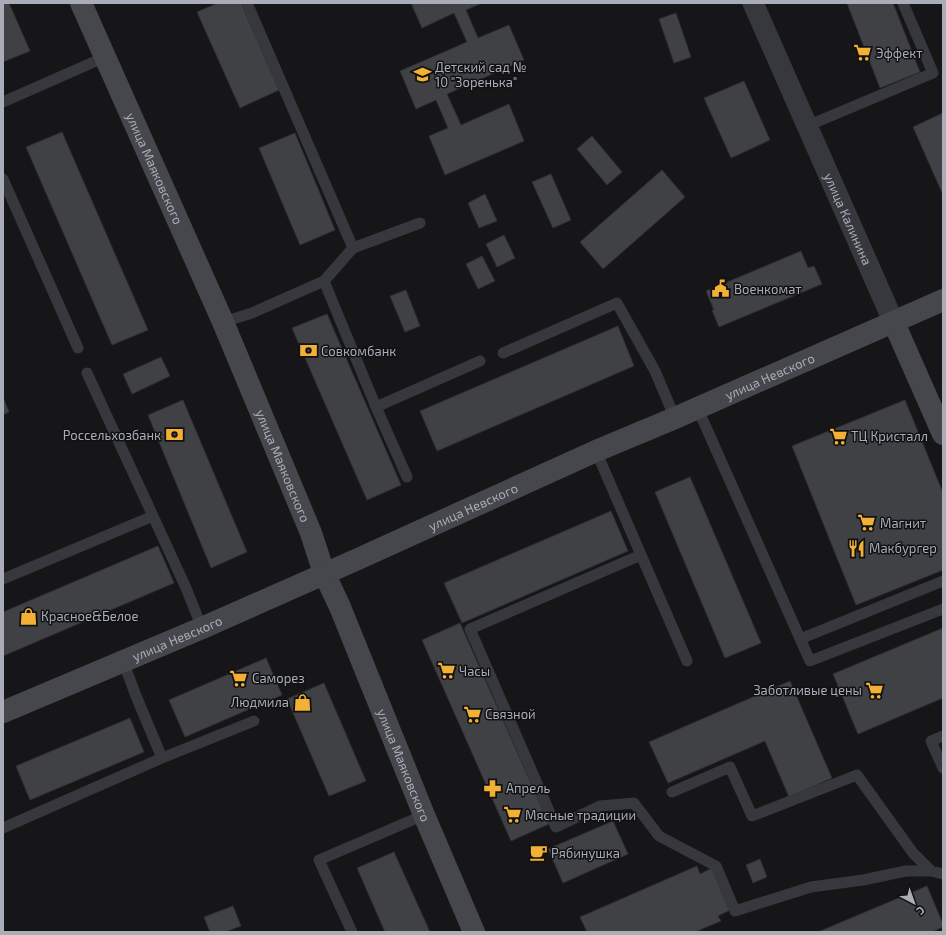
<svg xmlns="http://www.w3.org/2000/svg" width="946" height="935" font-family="'Exo 2',sans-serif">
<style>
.building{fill:#404145;stroke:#303034}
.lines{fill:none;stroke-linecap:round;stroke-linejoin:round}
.lane{stroke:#37383d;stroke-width:11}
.street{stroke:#37383d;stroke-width:21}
.secondary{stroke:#45474d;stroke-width:22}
.labels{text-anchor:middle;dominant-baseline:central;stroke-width:3;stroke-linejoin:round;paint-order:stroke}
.poi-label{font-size:13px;fill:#a8adb8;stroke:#111113;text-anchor:start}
.street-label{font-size:13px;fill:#a8adb8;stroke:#111113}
</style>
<rect width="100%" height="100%" fill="#161618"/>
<path class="building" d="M3,3H9L30,51L3,62Z
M218,3H241L279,90L240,108L197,12Z
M411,3H482L466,10L478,38L509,25L524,60L447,94L461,125L509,104L524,141L445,175L429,136L448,128L436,100L416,109L400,71L467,42L454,13L422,28Z
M847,3H893L920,72L880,88Z
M676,13L691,57L674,63L659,19Z
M744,81L770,140L731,158L704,98Z
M943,113V195L913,127Z
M62,132L148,330L112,345L26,147Z
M295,133L335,230L300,245L259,148Z
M592,136L622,172L607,185L577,149Z
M662,170L685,197L603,269L580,242Z
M551,174L571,220L553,228L532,182Z
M485,194L497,221L479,228L468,203Z
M504,235L515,258L497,267L486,244Z
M801,251L808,268L814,266L822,284L719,327L712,310H714L706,291Z
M482,256L495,281L478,289L466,264Z
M406,290L420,326L405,332L390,296Z
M327,314L401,485L367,500L292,328Z
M618,326L634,366L437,451L420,411Z
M161,357L170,376L132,394L123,374Z
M3,397L9,412L3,415Z
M183,400L247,552L211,568L148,415Z
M905,400L943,493V570L856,605L792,446Z
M690,477L761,643L725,658L655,492Z
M611,511L628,551L462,623L444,583Z
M158,546L174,583L3,656V612Z
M460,623L549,824L511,841L422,640Z
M943,628V698L858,734L833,674Z
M266,658L282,695L185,737L169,700Z
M790,681L832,778L789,797L765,741L668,783L649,742Z
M324,683L366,781L329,796L287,699Z
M130,718L144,752L30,800L16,766Z
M613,821L628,854L563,883L548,849Z
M394,852L430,932H385L357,868Z
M760,859L767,877L753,883L746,865Z
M697,866L700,874L712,868L730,910L718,916L721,921L695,932H587L580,917Z
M927,886L943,924V927L932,932H818Z
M233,906L241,926L225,932H210L204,917Z"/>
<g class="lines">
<path class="lane" d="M247,3L353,248
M3,102L105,57
M807,126L933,73L903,3
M3,179L78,348
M324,281L353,248L420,223
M223,322L252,313L324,281L376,407L407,477
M503,353L617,303L655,371L675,418
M87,373L153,516
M376,407L480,361
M697,407L810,661L943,609
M596,451L687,661
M641,555L470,629L556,827L600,806L634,803L659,836L716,866L735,911L811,887L863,880L906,871H931L943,874
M3,579L153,516L186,588L202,628
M800,639L943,581
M123,661L136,696L162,758
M943,736L931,741L943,768
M672,792L730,767L752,816L857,775L913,853L931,871
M3,828L162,758L254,721
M352,932L319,860L424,815"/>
<path class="street" id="s1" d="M753,3L894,323"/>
<g class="secondary">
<path id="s2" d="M81,3L223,322L311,533L324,573L340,607L424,815L474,932"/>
<path d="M894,323L943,434"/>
<path id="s3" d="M3,712L202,628L358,559L596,451L675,418L943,300"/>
</g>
</g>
<defs>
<symbol id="supermarket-bare" viewBox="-9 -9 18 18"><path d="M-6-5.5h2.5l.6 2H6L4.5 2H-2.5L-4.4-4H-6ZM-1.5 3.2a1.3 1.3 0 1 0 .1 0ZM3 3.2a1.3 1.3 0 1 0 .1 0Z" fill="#f2b134" stroke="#111113" stroke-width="2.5" paint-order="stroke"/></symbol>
<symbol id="school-bare" viewBox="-9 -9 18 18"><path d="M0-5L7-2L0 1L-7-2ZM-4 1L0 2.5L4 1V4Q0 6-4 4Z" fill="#f2b134" stroke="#111113" stroke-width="2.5" paint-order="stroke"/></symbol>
<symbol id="civic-bare" viewBox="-9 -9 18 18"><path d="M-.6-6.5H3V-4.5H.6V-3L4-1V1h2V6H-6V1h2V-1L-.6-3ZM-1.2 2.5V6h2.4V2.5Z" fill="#f2b134" stroke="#111113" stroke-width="2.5" paint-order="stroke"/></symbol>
<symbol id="bank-bare" viewBox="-9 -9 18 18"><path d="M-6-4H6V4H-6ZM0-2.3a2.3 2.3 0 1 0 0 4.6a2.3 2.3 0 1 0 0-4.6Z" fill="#f2b134" stroke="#111113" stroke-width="2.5" paint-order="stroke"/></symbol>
<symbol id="restaurant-bare" viewBox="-9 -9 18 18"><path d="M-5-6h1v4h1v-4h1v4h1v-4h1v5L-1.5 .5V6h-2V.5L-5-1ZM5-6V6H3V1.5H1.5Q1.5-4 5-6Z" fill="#f2b134" stroke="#111113" stroke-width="2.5" paint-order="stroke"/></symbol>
<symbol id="shop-bare" viewBox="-9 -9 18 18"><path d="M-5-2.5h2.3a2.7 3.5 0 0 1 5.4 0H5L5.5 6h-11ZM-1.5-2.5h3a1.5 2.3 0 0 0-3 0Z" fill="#f2b134" stroke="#111113" stroke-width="2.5" paint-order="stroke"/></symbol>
<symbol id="pharmacy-bare" viewBox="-9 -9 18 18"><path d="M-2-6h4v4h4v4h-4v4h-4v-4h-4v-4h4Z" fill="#f2b134" stroke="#111113" stroke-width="2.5" paint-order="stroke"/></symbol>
<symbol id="cafe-bare" viewBox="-9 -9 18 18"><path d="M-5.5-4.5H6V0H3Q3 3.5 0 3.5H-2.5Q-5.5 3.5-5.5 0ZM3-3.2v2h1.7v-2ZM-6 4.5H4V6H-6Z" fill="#f2b134" stroke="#111113" stroke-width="2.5" paint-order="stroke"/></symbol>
</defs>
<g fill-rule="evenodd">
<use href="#supermarket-bare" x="850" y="40" width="25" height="25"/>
<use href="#school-bare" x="410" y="62" width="25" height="25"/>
<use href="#civic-bare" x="708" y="276" width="25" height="25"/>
<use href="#bank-bare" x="296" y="338" width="25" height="25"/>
<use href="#bank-bare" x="162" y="422" width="25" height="25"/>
<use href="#supermarket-bare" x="826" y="424" width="25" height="25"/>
<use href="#supermarket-bare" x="854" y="510" width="25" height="25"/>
<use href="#restaurant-bare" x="844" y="536" width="25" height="25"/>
<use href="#shop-bare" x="16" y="604" width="25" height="25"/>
<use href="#supermarket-bare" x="434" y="658" width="25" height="25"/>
<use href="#supermarket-bare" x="226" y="666" width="25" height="25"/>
<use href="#supermarket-bare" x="862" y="678" width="25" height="25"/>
<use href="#shop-bare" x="290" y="690" width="25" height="25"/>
<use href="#supermarket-bare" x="460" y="702" width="25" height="25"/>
<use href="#pharmacy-bare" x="480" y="776" width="25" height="25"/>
<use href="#supermarket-bare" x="500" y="802" width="25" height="25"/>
<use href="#cafe-bare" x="526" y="840" width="25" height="25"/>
</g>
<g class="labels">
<g class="poi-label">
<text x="876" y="53">Эффект</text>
<text x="435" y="67">Детский сад №<tspan x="435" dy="15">10 "Зоренька"</tspan></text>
<text x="734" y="289">Военкомат</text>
<text x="321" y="351">Совкомбанк</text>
<text x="161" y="435" text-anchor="end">Россельхозбанк</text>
<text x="851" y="436">ТЦ Кристалл</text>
<text x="880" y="523">Магнит</text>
<text x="869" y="548">Макбургер</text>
<text x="41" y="616">Красное&amp;Белое</text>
<text x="459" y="671">Часы</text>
<text x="252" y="678">Саморез</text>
<text x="862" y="690" text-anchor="end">Заботливые цены</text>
<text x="289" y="702" text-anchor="end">Людмила</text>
<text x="485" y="714">Связной</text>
<text x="506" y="788">Апрель</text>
<text x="525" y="815">Мясные традиции</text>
<text x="551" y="853">Рябинушка</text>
</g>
<g class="street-label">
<text stroke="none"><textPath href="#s2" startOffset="181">улица Маяковского</textPath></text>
<text stroke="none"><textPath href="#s1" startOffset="236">улица Калинина</textPath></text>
<text stroke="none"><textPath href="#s3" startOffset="837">улица Невского</textPath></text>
<text stroke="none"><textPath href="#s2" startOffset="505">улица Маяковского</textPath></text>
<text stroke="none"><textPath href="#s3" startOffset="513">улица Невского</textPath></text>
<text stroke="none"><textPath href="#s3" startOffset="189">улица Невского</textPath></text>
<text stroke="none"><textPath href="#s2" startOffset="828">улица Маяковского</textPath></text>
</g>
</g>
<rect width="946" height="935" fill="none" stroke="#a8adb8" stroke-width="8"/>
<g transform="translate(914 903) rotate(139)" stroke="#111113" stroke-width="3" paint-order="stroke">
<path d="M0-3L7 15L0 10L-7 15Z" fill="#a8adb8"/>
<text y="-6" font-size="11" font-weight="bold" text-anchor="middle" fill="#a8adb8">С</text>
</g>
</svg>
